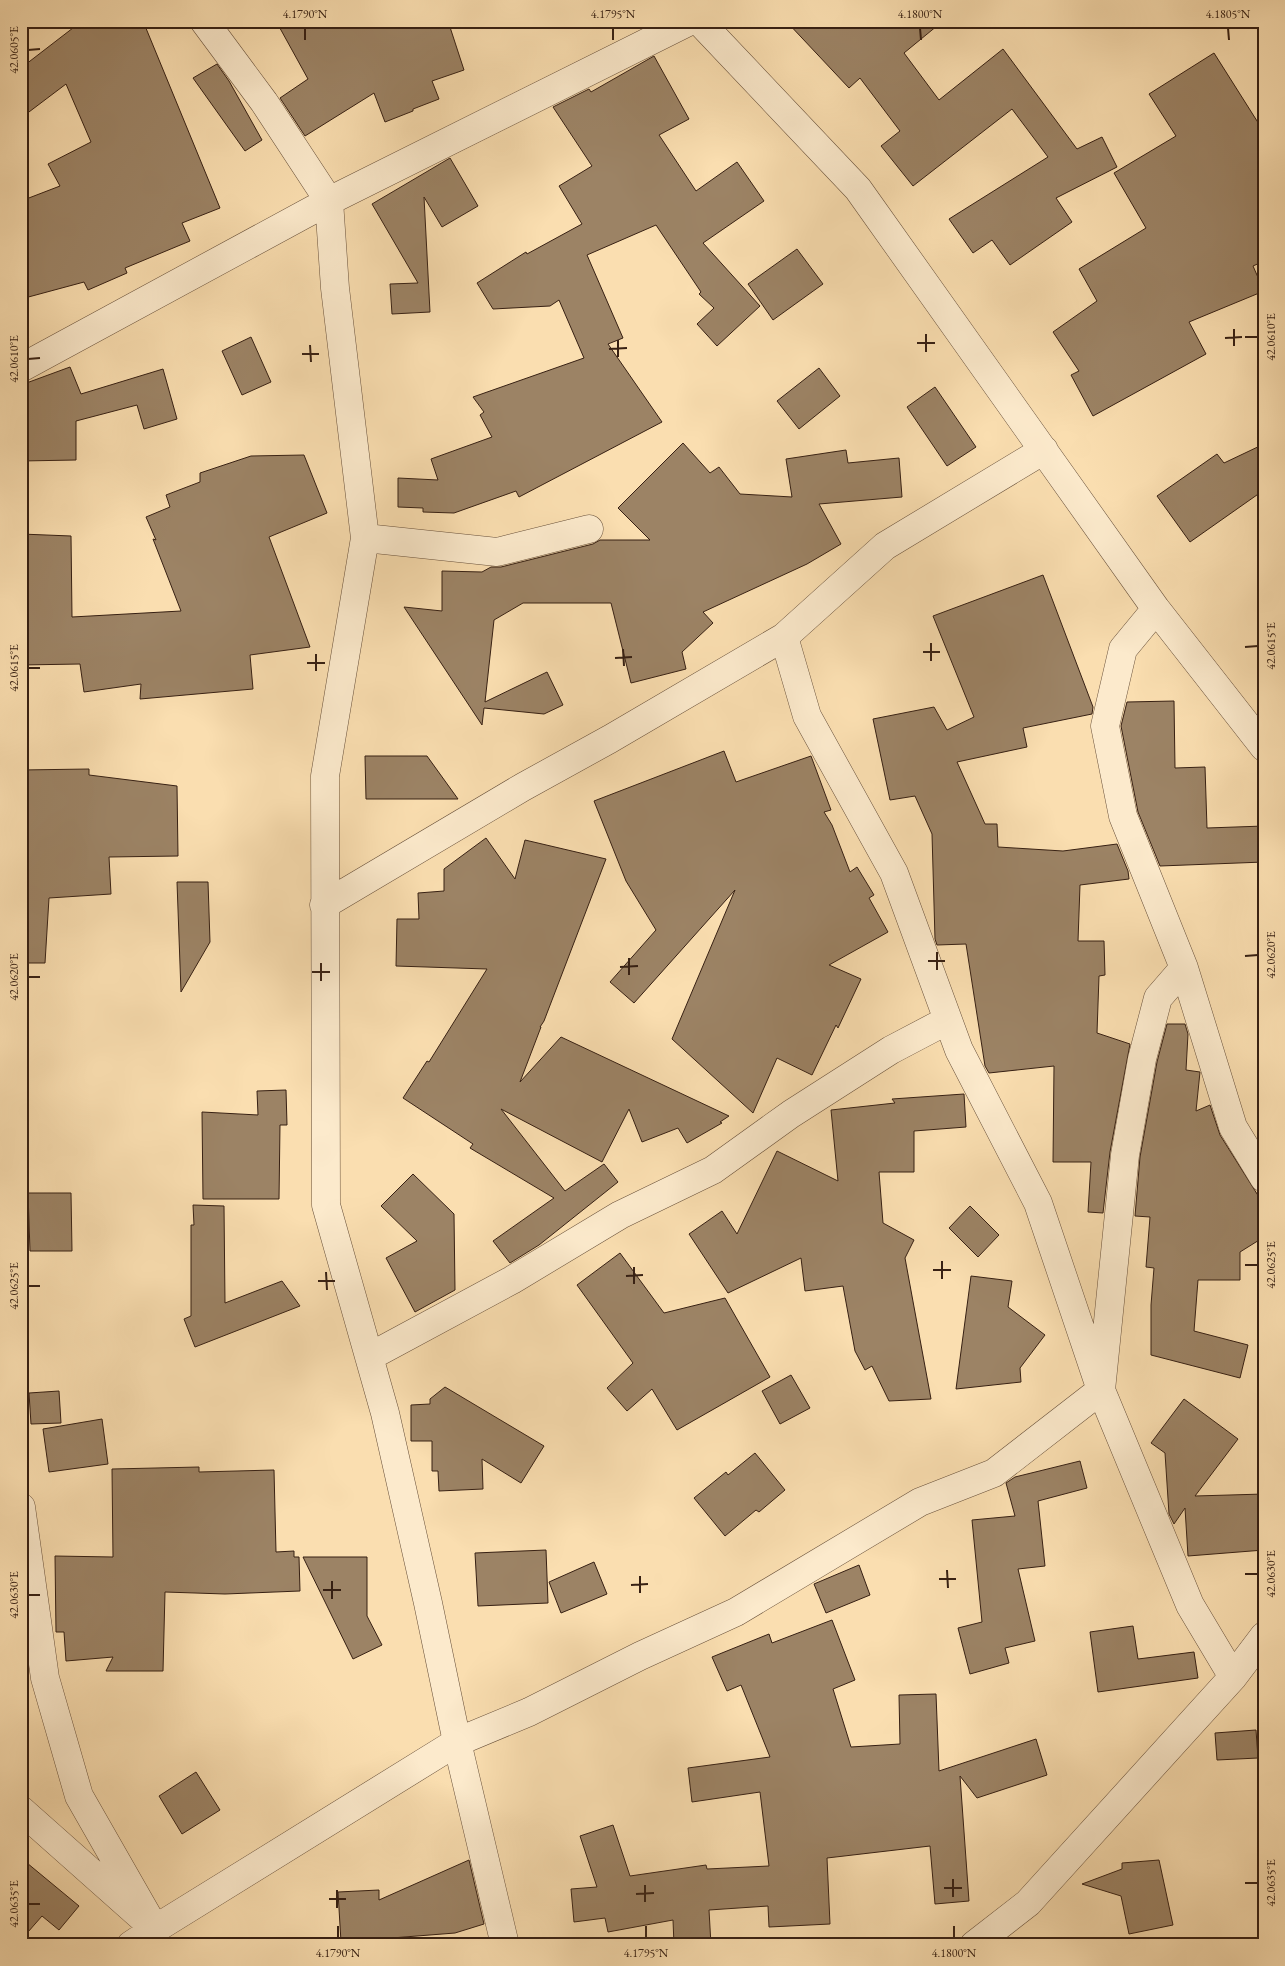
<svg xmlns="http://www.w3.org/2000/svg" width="1285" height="1966" font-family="'EB Garamond',serif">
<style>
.building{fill:#9c8365;stroke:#372013}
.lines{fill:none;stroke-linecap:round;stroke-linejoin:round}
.street-casing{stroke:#68503a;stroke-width:29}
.street{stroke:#fceacc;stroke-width:28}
.ticks{fill:none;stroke:#372013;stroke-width:2}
.neatline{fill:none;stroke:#372013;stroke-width:2}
.ticks-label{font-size:12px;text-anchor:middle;fill:#372013}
</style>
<rect width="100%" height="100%" fill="#fadeb0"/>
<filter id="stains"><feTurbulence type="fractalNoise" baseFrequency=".004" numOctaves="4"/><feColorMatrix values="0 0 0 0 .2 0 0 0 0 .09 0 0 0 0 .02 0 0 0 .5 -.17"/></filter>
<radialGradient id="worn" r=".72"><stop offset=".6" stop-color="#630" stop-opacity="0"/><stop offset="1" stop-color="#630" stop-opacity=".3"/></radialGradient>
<path class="building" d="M82,21H143L220,208L182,223L190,241L125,268L127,273L88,290L84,282L21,299V201L60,186L48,164L91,142L66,84L21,118V68Z
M276,21H448L464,70L432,81L439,99L413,109V111L385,122L374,93L305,136L280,98L308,79Z
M786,21H943L904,53L939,100L1003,49L1077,149L1102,137L1117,167L1056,198L1072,222L1010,265L992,240L973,253L949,219L1048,157L1012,109L913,186L881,146L900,131L860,78L849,88Z
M1214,53L1264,132V261L1253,266L1264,291L1189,322L1206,354L1093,416L1071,375L1079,371L1053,332L1097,301L1079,269L1146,228L1114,173L1176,136L1149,94Z
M654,56L689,119L659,135L696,191L737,162L764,201L703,243L760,306L717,346L697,324L714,308L699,294L701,292L656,225L587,255L623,338L608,344L662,422L519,497L516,491L454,513L423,512V508L398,507V478L438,480L431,459L492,437L480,415L484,412L473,397L584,358L559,300L550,306L493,309L477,283L526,252L527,254L582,224L559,186L592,166L553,107L589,89L591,92Z
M217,64L229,81L262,140L245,151L193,78Z
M450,158L478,206L442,227L424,197L430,312L392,314L390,284L418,283L372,204Z
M797,249L823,284L773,320L748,284Z
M251,337L271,382L242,395L222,351Z
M70,367L81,394L163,369L177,419L144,429L137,405L76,421V460L21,461V385Z
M819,368L840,396L799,429L777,401Z
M935,387L976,447L947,466L907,407Z
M683,443L710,473L719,467L740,494L792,497L786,459L846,450L848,463L899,458L902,497L819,504L841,544L807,564L703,612L713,623L682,652L686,669L631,683L611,603H523L494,620L485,702L547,672L563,705L544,714L484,708L482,725L404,607L442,611V571L482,572L491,567H501L593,544L600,540H650L618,508Z
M1264,444V490L1190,542L1157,496L1217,454L1224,463Z
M304,455L327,513L269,537L310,647L250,655L253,689L140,699L141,684L84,692L80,664L21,665V534L71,536L72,617L181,611L153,539L156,540L146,517L170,507L166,495L200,482V473L251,456Z
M1043,575L1093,707L1092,714L1023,728L1027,747L957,762L985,824H997L998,847L1063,851L1117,844L1128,871L1129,879L1080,885L1078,941H1104L1105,975L1099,976L1097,1033L1130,1044L1110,1152L1103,1213L1088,1212L1091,1162H1053L1054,1066L989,1073L985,1066L966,944L937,945L935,939L932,834L915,796L890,800L873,719L934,707L947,730L974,717L933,616Z
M1174,701L1175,768L1205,767L1207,828L1264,826V862L1160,866L1138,812L1121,726L1127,702Z
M724,751L736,782L811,756L831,810L824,812L832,825L850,872L857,867L874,895L869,898L888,932L829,965L861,979L838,1028L836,1025L812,1075L777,1058L753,1113L672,1039L735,890L634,1003L610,982L656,930L626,881L594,801Z
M365,756H427L458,799H366Z
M89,769V775L177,786L178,856L109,857L111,894L49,898L45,963H21V770Z
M486,838L515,879L525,840L606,859L544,1021L540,1027H541L520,1082L561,1037L729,1116L720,1122L722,1123L687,1143L678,1128L642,1142L629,1109L602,1162L501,1109L565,1191L604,1164L618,1182L539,1245L510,1263L493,1241L554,1198L470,1148L473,1144L403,1098L427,1061L429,1062L487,969L396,966L397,919H419L418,893L444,891V869Z
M177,882H208L210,942L181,992Z
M1167,1024H1185L1188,1034L1186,1070L1200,1072L1196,1111L1210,1105L1220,1135L1264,1205V1237L1240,1252V1280H1198L1194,1331L1248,1345L1240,1378L1151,1355V1305L1154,1268L1146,1267L1150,1217L1135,1216L1140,1157L1157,1062Z
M286,1090L287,1125H280L279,1199H203L202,1112L258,1115L257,1091Z
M964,1094L966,1127L914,1131V1172H879L883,1223L914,1240L905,1258L931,1399L889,1401L872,1366L865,1370L855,1351L843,1286L805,1291L801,1258L728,1293L689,1234L722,1211L737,1234L777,1151L838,1181L831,1110L895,1103L892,1099Z
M413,1174L454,1214L455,1290L415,1312L386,1258L417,1241L381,1206Z
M28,1193H71L72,1251H30Z
M193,1205L224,1206L225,1303L282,1281L300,1306L195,1347L184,1319L191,1316V1225H194Z
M970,1206L999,1235L978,1257L949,1228Z
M620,1253L664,1313L725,1298L770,1377L677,1430L652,1389L627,1411L607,1388L633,1363L577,1285Z
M971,1276L1012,1281L1008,1307L1045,1335L1020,1368L1021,1382L956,1389Z
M791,1375L810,1408L780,1424L762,1391Z
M445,1387L544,1446L521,1483L482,1459L483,1489L439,1491L438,1471H432V1441H411V1405L430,1404V1399Z
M59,1391L61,1423L31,1424L29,1393Z
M1184,1399L1238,1439L1195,1496L1264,1494V1550L1188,1556L1185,1508L1174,1524L1169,1514L1165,1453L1151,1443Z
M102,1419L108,1464L49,1472L43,1429Z
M755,1453L785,1490L759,1512L756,1510L725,1536L694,1498L726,1472L728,1475Z
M1080,1461L1087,1488L1038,1501L1045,1566L1018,1569L1035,1641L1005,1648L1009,1663L970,1674L958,1628L982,1622L972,1520L1015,1516L1006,1483L1015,1477Z
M199,1467V1472L274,1470L276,1552L294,1551V1557H299L300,1591L225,1594L165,1592L163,1671H106L113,1657L66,1661L64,1632H56L55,1556L113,1557L112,1469Z
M546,1550L548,1603L478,1606L475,1553Z
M303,1557H367V1616L382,1645L353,1659Z
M594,1562L607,1594L561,1613L549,1582Z
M859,1565L870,1595L826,1613L814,1584Z
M832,1620L855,1680L833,1689L851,1747L900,1744L899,1695L936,1694L939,1771L1036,1739L1047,1775L977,1798L960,1776L969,1901L935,1904L930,1846L827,1858L830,1924L769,1927L768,1906L709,1910L711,1945H674L673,1920L608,1932L605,1918L574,1922L571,1889L597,1887L580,1836L613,1825L630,1876L706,1865L707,1869L769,1866L760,1792L692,1802L688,1768L770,1757L741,1685L727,1691L712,1657L769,1634L772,1643Z
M1133,1626L1138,1659L1194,1652L1198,1678L1098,1692L1090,1632Z
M1256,1730L1258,1758L1217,1760L1215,1733Z
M196,1772L220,1810L182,1834L159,1796Z
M21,1858L79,1906L59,1930L42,1916L21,1940Z
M469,1860L484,1924L455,1933L341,1942L338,1892L379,1890V1900Z
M1159,1860L1173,1925L1129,1934L1121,1896L1082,1884L1122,1869V1863Z"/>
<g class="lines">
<defs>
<path id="street" d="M204,21L264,102L329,201L335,288L365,538L325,776L326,1205L385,1413L428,1603L457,1742L505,1945
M699,21L858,189L1156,609L1264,747
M21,368L329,201L690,21
M365,538L497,552L589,529
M1156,609L1123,649L1105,726L1123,816L1184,968L1233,1127L1264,1178
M784,637L807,716L894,873L959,1050L1038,1203L1101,1390L1190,1605L1233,1677
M324,905L523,787L610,739L784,637L885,546L1044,450
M369,1357L512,1280L620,1215L713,1170L791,1114L891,1050L948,1020
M21,1507L45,1678L79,1796L155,1929L457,1742L529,1712L640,1656L736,1612L920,1502L994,1473L1101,1390L1125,1155L1142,1059L1158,998L1184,968
M21,1810L155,1929L131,1945
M974,1945L1028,1903L1233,1677L1264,1636"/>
</defs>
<use href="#street" class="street-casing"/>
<use href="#street" class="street"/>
</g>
<path class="ticks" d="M305,28V40M613,28V40M920,28L921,40M1228,28L1229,40M28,50L40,49M1234,329V346M926,334V352M1245,337H1258M1225,338L1242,337M618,340V357M917,343H935M310,345L311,362M609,349L627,348M302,354H319M28,359L40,358M931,643V661M1245,647L1258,646M623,649L624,666M923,652H940M316,654V671M615,658L632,657M307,663H325M28,668H40M937,952V970M1245,956L1258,955M629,958V975M928,961H945M321,963V981M620,967L638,966M312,972H330M28,977H40M942,1261V1279M1245,1265H1258M634,1267V1284M933,1270H951M326,1272L327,1290M626,1276L643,1275M318,1281H335M28,1286H40M947,1570L948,1588M1245,1574H1258M640,1576V1593M939,1579H956M332,1581V1599M631,1585L648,1584M323,1590H341M28,1595H40M953,1879V1897M1245,1883H1258M645,1885V1902M944,1888H962M337,1890V1908M636,1894L654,1893M329,1899H346M28,1904H40M338,1926V1938M646,1926V1938M954,1926V1938"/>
<rect width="1285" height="1966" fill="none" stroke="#fadeb0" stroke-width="55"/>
<rect x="28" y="28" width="1230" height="1910" class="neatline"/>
<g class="ticks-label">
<text x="305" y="18">4.1790°N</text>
<text x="613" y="18">4.1795°N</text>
<text x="920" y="18">4.1800°N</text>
<text x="1228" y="18">4.1805°N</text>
<text transform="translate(14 50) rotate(-90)" y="4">42.0605°E</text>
<text transform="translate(1271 337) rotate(-90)" y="4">42.0610°E</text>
<text transform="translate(14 359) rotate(-90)" y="4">42.0610°E</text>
<text transform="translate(1271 646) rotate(-90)" y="4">42.0615°E</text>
<text transform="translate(14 668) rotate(-90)" y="4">42.0615°E</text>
<text transform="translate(1271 955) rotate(-90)" y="4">42.0620°E</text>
<text transform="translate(14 977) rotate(-90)" y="4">42.0620°E</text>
<text transform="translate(1271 1265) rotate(-90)" y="4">42.0625°E</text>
<text transform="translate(14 1286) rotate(-90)" y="4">42.0625°E</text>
<text transform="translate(1271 1574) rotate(-90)" y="4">42.0630°E</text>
<text transform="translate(14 1595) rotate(-90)" y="4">42.0630°E</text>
<text transform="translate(1271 1883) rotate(-90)" y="4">42.0635°E</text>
<text transform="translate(14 1904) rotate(-90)" y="4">42.0635°E</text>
<text x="338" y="1957">4.1790°N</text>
<text x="646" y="1957">4.1795°N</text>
<text x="954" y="1957">4.1800°N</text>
</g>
<rect width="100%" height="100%" filter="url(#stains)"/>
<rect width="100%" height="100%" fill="url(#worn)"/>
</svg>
